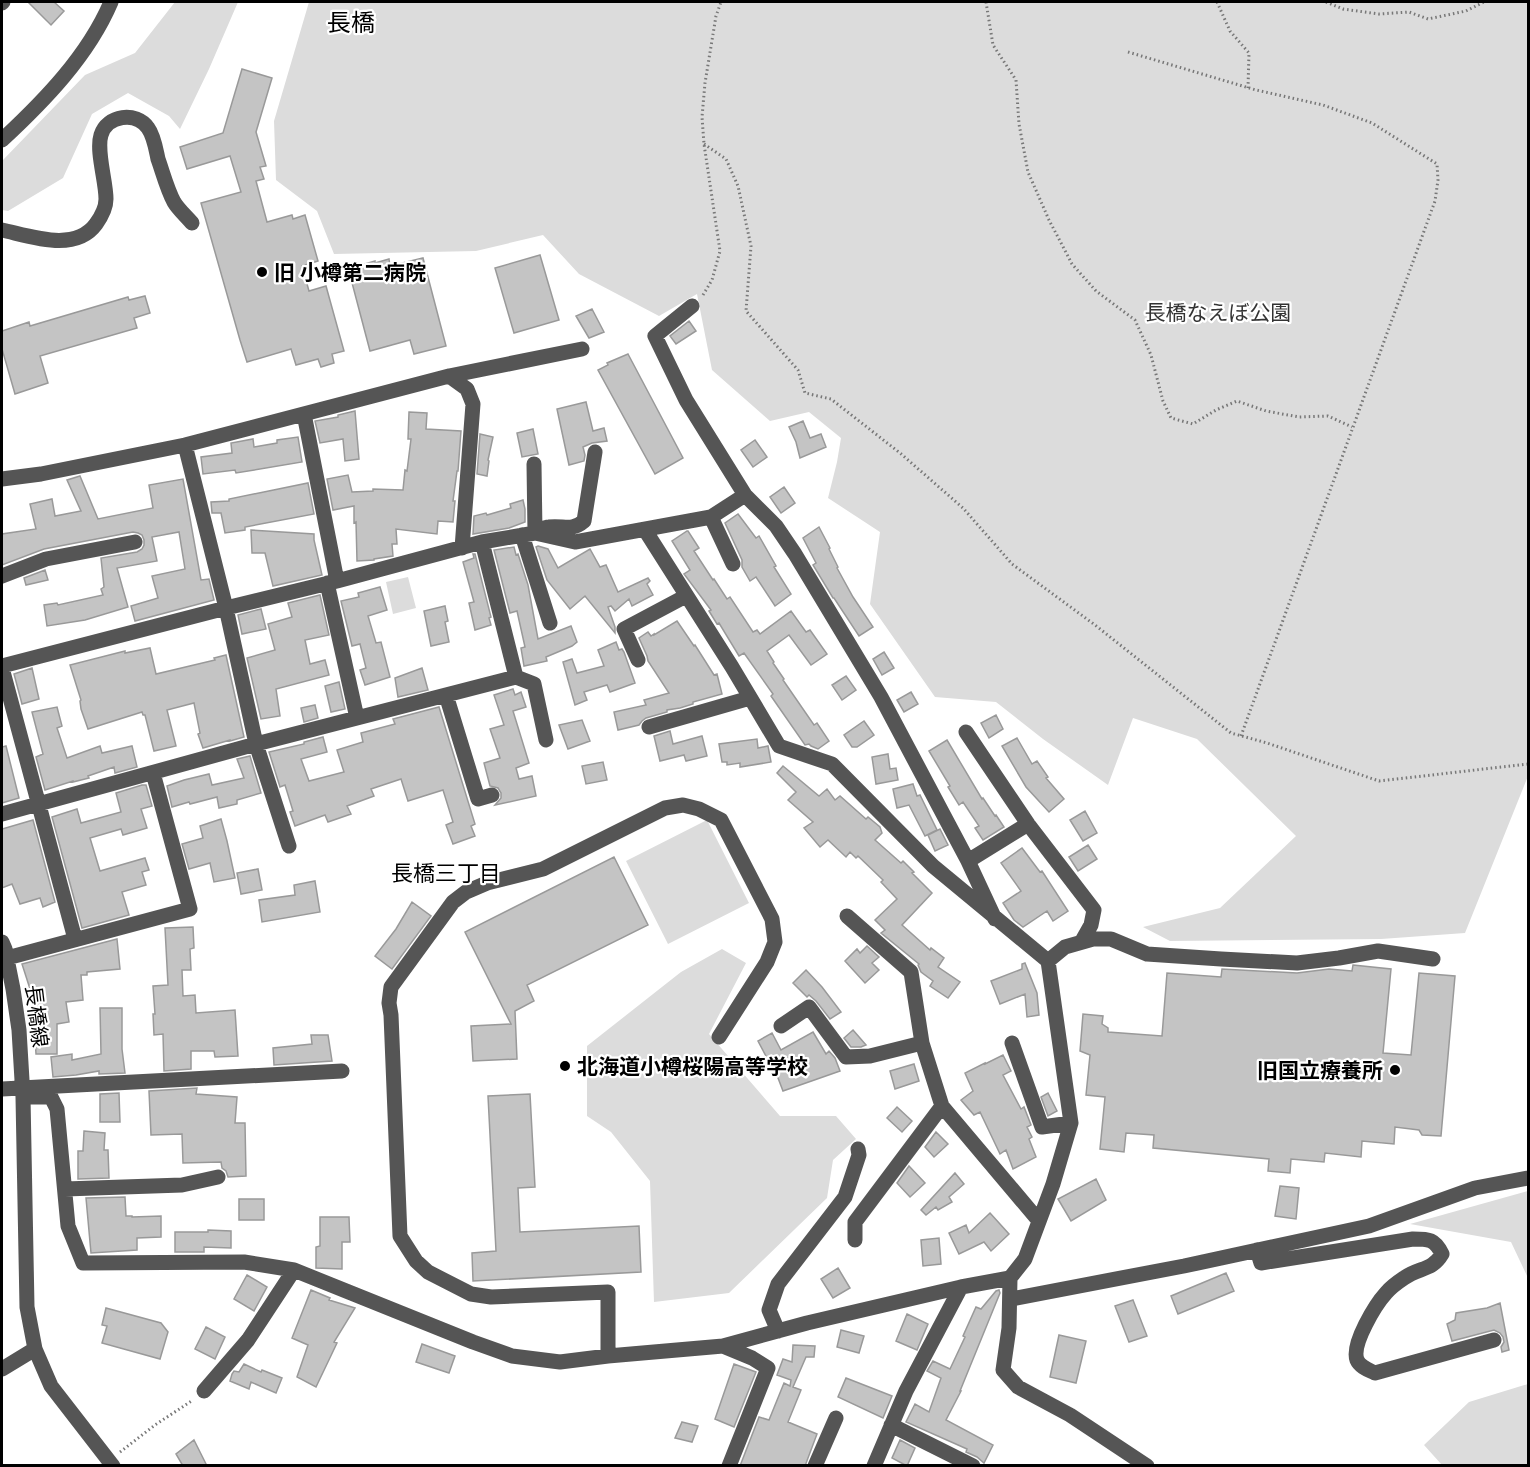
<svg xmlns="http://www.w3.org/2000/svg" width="1530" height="1467" font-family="Raleway,'Noto Sans JP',sans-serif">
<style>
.green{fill:#dcdcdc}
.building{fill:#c4c4c4;stroke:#999;stroke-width:1.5}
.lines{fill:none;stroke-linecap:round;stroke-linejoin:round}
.path{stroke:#777;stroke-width:3;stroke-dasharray:1.5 3;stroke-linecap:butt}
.minor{stroke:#555;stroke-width:15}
.poi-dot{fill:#000;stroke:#fff;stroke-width:2}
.labels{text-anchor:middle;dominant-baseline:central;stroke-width:4.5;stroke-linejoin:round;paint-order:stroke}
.poi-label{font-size:21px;font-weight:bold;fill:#000;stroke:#fff;text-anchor:start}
.park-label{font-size:21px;fill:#333;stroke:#fff}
.street-label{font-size:21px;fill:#000;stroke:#fff}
.neighbourhood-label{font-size:22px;fill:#000;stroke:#fff}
.quarter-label{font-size:24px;fill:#000;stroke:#fff}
</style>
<rect width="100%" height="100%" fill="#fff"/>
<path class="green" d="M175,2H238L209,69L180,129L169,116L128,93L92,114L63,178L8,211L2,210V161L85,75L135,53Z
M309,2H1528V776L1465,933L1381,939L1170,941L1143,927L1220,908L1296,836L1197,739L1133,718L1108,785L1043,739L996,702L935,697L870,604L880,532L828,498L837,462L841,438L809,412L770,421L712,370L697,294L659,316L579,274L543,235L476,251L334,254L317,211L276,180L274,121Z
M408,577L416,608L393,614L386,582Z
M707,820L749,903L668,944L626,861Z
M722,949L746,963L709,1034L780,1116H836L856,1139L833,1160L827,1198L729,1293L654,1302L650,1181L611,1132L587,1116V1046L681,972Z
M1528,1191V1278L1511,1242L1410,1224Z
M1528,1384V1465H1442L1424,1445L1469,1402Z"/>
<path class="building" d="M28,2H54L64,11L51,25Z
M242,69L272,78L256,132L266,166L260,167L264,179L256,181L267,222L292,215L293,219L305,215L318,261L302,266L309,291L326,286L344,351L332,354L334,363L321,367L318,359L296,365L291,349L247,362L240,340L201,203L241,192L230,156L187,169L180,147L223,133Z
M540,255L559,320L514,333L495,268Z
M423,258L446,346L414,354L410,340L370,351L351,279L357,277L354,267L375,261V263L389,259L390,266Z
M145,296L150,313L134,318L137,328L40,356L48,383L15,394L2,349V331L29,322L30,326L128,297L129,300Z
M592,309L604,332L589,338L576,316Z
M689,321L696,331L676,344L670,336Z
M628,354L683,458L655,474L598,370L608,365L607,363Z
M586,402L593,431L604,428L607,441L592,443L583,447L585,455L584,461L569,465L557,409Z
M355,411L359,459L345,461L343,439L320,443L315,421L338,417V415Z
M409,412L427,413L426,429L461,431L458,471H457L453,501H455L453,522L438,521L437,534L396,529L397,544H392L393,556L374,559V560L357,561L356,522L354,523V506L333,510L327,479L348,475L352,492L373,491V489L403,490L405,470L407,471L411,439H408Z
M803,421L810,438L821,434L826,447L800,458L796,442L789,427Z
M533,429L538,454L522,457L517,433Z
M480,434L493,437L488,460L489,461L487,476L477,474Z
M298,437L302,462L236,473L235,470L203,474L201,457L232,453L231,443L253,439L254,447L277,443V440Z
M755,440L767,457L753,467L741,450Z
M80,476L98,519L153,508L149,485L183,479L201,580L209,579L214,600L135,621L131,606L158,598L152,576L185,569L179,532L152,537L157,561L117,568L128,607L85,620L47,626L44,605L57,603L58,605L103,595L101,589L104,587L101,558L137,552L142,549L144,545V540L142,535L138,533L133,532L44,549L2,565V534L36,529L30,504L52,499L55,516L81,511L67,480Z
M308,483L314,514L245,527V530L225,533L221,513H212L211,502L229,501V499Z
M784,487L795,503L781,513L770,497Z
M523,500L525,509V522L509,528L473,534L474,516L486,513L487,515L511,508L510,504Z
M738,514L756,538L759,536L776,566L774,567L791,594L775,606L756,577L750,581L742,567V560L725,523Z
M819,527L830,548L829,549L838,567L837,568L853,597L873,627L859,636L834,598H833L813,565L816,563L803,538Z
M251,530L314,534V540L322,575L273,586L265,553H252Z
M687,531H688L699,548L694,551L713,580L714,579L727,599L730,597L753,632L757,630L760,634L791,611L806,632L810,630L827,654L811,665L789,635L767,651L774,662L773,663L784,679L783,680L814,725L817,723L829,741L818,749L811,746L809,744L805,745L771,696L773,694L744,653L739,656L719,623L717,624L709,611L711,610L684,574L690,570L672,541Z
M538,546L548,549L558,568L590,549L600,567L606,565L618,592L648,578L650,581L647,584L653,595L632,606L629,599L615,611L611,606L608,607L615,627V633L585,596L570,609L547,580L536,547Z
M514,547L516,555L518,554L528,585L538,639L571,626L577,642L572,646L546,657L547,661L524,666L521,648L525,647L517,611L510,613L494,550Z
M473,554H475L491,617L489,618L491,625L475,630L469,603L474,602L463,562L474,558Z
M45,570L48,580L26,585L24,578Z
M380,587L387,610L368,616L376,643L381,642L390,677L365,685L360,670L366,668L360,644L352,646L341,601L359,597L358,593Z
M320,595L329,635L305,640L310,664L325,660L329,675L276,689L280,716L261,719L247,658L275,650L268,624L292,617L288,603Z
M445,606L448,621L445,622L449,642L431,646L424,611Z
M261,609L266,629L242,634L238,615Z
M677,621L694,646L695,645L714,675L717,674L722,694L693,702V704L680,708L667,710V712L646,718L642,721L639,725L618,730L614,712L646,705L644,700L669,693L648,661L647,656L639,638L648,632L651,636L654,634V635Z
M616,642L619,650L622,649L624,652L635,683L610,692L607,685L584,692L587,700L575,705L563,662L572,659L577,673L604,666L598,650Z
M150,648L156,674L215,660L214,658L226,655L244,737L230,741V740L203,748L198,734L200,733L194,703L167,710L176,746L154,751L145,715H143L142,712L88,729L81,709L80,701L81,700L70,665L125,651V653Z
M884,652L894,668L882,675L873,659Z
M32,668L39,699L22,704L14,674Z
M422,668L428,690L398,697L395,678Z
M846,676L856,690L842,700L832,685Z
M339,682L345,709L331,712L325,686Z
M513,689L515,695L521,692L526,707L513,711L529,763L516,768L519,779L532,776L536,796L495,805L501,798V793L498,788L490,786L484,763L500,758L490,729L504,725L494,695Z
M911,692L918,704L904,712L897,700Z
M315,705L318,718L304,722L301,708Z
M57,707L62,726L57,728L67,758L100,746L102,753L132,746L137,767L115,773L114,767L88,776L89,778L73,782V781L45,790L36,757L43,754L32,712Z
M439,707L475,824L471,826L475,836L453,844L446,825L453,822L443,790L408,801L401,779L371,789L374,796L347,806L351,814L328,822L325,815L295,826L290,812L293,811L285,785L280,787L269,752L304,744V742L323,737L327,752L301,759L309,781L344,772L337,750L363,742L361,733L395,724L393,719Z
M996,715L1003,729L989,738L981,723Z
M582,720L590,741L568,749L559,725Z
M864,721L874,735L857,747H852L844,735Z
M670,731L673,744L702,736L707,756L686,761L684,755L660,761L654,736Z
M1017,738L1032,764L1037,761L1048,777L1046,778L1064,799L1049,812L1026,787L1002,746Z
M757,739L758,748L768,746L771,762L740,767V763L727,765V762H722L719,744Z
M947,740L982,799L983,798L995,816L996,815L1004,827L983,840L975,828L979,826L963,802L959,805L948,787L950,786L929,751Z
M6,746L19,798L2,803V747Z
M888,754L890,769L896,768L898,780L876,784L872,757Z
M250,756L261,793L237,800V804L219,808L217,797L190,804L189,802L172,807L167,786L184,780L209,774L212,785L244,778L237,759Z
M603,762L607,780L586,784L582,766Z
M783,766L819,796L827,789L835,800L840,796L866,819L868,817L880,827L882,833L875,840L901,863L903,861L914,872L912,873L932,893L902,925L930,950L931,948L944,958L938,967L960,982L948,998L930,986L933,981L921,972L918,965L919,964L881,933L885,930L875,920L897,899L881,882L883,880L858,856L856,858L850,852L846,857L828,840L820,847L804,828L813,822L788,800L796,792L777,773Z
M913,784L917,796L920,795L937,830L925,836L909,805L897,808L893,789Z
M142,785H146L152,806L141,809L147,828L123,835L121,829L90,838L100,871L145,858L149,870L142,872L146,885L122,892L129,915L82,928L52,817L77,809L81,823L121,812L116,793Z
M1085,811L1097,833L1083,841L1070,820Z
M221,819L227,841L235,878L214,882L210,863L189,869L182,844L203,838L200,826Z
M33,820L55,902L43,907L40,898L20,904L12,884L2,888V829Z
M940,829L948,845L935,851L928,835Z
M1088,845L1097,859L1078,871L1069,857Z
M1022,848L1040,872L1042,871L1068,911L1053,921L1047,911L1023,927L1014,920L1003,903L1021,891L1001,863Z
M614,857L648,925L527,985L534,1001L515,1011L517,1059L473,1061L471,1026L511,1024L465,932Z
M258,869L262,890L241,894L237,873Z
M315,881L320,912L262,922L259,900L295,895L294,885Z
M412,902L431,916L392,969L375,956L396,929Z
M193,927L194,948L190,949L191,970H182L183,996L195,995L196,1013L235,1010L238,1056L215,1057L214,1051H191V1069L164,1071L163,1034L154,1035L153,1014H155L153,986L168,985L165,928Z
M117,939L120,969L87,972V975H81L83,1000L66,1002L69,1022L57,1024V1054H36L35,1038H37L31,992L22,964Z
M867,946L879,957L872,963L879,970L865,983L845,961L857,949L860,953Z
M1025,963L1037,993L1039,1015L1027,1017L1025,994L1000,1004L991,981L1022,969V964Z
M1353,965L1391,969L1383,1053L1411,1055L1419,973L1455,976L1441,1136L1422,1135L1419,1130L1395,1127L1394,1144L1362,1141L1361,1157L1325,1153L1324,1162L1291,1159L1290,1173L1268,1171L1269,1159L1153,1148L1154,1135L1126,1133L1124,1152L1100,1149L1105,1097L1086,1095L1090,1055L1080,1051L1083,1014L1103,1016L1102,1024L1108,1028V1032L1162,1036L1167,973L1221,977L1222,969L1297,973L1329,969L1352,971Z
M806,970L822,987L841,1012L830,1019L816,1001L809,995L807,997L793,983Z
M100,1008H122V1049L125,1073L99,1074V1071L76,1075L53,1077L51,1057L72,1054V1060L101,1054Z
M853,1030L866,1045L861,1047H851L844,1038Z
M813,1032L826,1054L829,1051L835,1058L840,1071L783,1091L770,1057L767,1058L758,1041L772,1033L781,1050Z
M311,1035H328L332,1061L274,1065L273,1048L312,1044Z
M1003,1055L1011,1071L1003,1075L1021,1109L1024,1107L1031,1125L1027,1127L1032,1137L1029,1139L1036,1157L1013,1169L1006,1150L1000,1154L980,1112L974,1115L961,1100L973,1091L965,1073L985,1063V1064Z
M914,1064L919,1081L895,1089L890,1071Z
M197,1088L196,1094L237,1097L235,1123H245L246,1176L228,1177L226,1171L222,1168L221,1162L183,1163L182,1134L151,1135L149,1091Z
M119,1093L120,1122H100V1094Z
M1048,1093L1057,1111L1048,1116L1041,1097Z
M530,1094L535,1187L518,1188L520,1232L639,1226L641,1272L473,1281L472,1253L496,1251L488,1096Z
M897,1107L912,1121L902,1132L887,1118Z
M84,1131L105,1133L104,1150H108L109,1178L78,1179V1151H83Z
M936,1132L948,1144L934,1157L925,1147Z
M909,1166L925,1183L910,1197L897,1183Z
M955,1173L964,1184L949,1197L952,1202L938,1210L936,1207L926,1215L921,1210Z
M1096,1179L1106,1200L1071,1221L1058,1199Z
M1280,1186L1299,1188L1296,1219L1275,1216Z
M125,1197L126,1216H132V1217L161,1216V1237L137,1238V1250L91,1253L86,1198Z
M239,1199H264V1220H239Z
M990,1213L1009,1234L991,1251L984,1242L959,1254L949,1233L966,1225L969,1233Z
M320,1217H349L350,1242H342V1269L316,1268V1247L320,1246Z
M208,1230L231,1231V1248L204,1247V1252H175V1232H208Z
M939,1238L941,1264L923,1266L921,1240Z
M838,1268L850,1288L833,1298L821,1279Z
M1226,1273L1234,1291L1178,1314L1171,1296Z
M247,1275L267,1287L254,1311L234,1299Z
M311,1290L330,1298L329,1300L355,1308L334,1342L337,1343L316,1387L297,1377L308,1345L292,1338Z
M999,1290L1000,1293L960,1391H961L946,1420L993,1445L984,1463L977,1457L966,1452L967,1449L906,1422L915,1404L929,1412L941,1378L927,1371L933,1361L950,1369L965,1337L963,1336L976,1307L981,1309L996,1291Z
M1133,1300L1147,1336L1129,1342L1115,1306Z
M1500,1303L1509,1350L1502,1352L1501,1347L1504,1342L1503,1337L1500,1333L1494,1330L1452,1341L1447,1324L1455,1320L1456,1313L1487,1308Z
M106,1308L161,1323L168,1332L160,1359L102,1343L107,1326L102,1325Z
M907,1314L928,1324L917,1350L896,1341Z
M206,1327L225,1337L215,1359L195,1349Z
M841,1330L864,1336L859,1353L837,1347Z
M1059,1335L1086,1341L1076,1383L1050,1377Z
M422,1344L455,1356L449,1373L416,1362Z
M793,1345L815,1346L814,1357H806L793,1387L801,1390L788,1422L817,1434L805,1466H740L759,1417L769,1420L784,1383L790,1386L791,1380L777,1375L783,1359L792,1362Z
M244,1364L261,1372L262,1370L282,1378L276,1393L251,1382L249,1389L230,1381L232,1374L234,1371L239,1372Z
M734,1364L756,1372L734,1427L715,1419Z
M846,1378L892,1396L883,1418L838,1397Z
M682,1422L698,1426L692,1442L675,1438Z
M194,1440L207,1466H183L176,1454Z
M900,1440L915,1448L907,1466L892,1458Z"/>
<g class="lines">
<path class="path" d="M986,2L993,45L1016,80L1019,124L1028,172L1049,220L1072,264L1096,291L1135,320L1151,355L1163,401L1171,418L1193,424L1216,410L1237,401L1266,411L1299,417L1328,416L1352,427
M1217,2L1230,31L1249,53L1248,88
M1326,2L1343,9L1379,14L1409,12L1428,19L1466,11L1484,2
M1128,52L1256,90L1323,105L1372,123L1437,164L1438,180L1435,201L1241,736
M704,144L726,159L738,186L751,246L746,311L798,370L805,393L831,399L900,453L963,508L1012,564L1095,625L1231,733L1267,743L1379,781L1528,764
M703,295L712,280L720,251L704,144L702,117L705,83L716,16L721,2
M120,1452L155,1425L193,1400"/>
<path class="minor" d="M2,3L3,2
M2,140C44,101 88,56 111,2
M2,230C30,236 75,253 96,224C101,217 106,208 106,199C106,181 96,151 101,135C107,115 136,111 148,128C154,136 156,150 158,159C163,173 167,189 174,202C178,209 186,216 192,223
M692,306L655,336L686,400L745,495
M449,376L467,389L473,404L462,548
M304,414L337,581
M185,445L226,608L256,744L289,846
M534,464L535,533C539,531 544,527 549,527C564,525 571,532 584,521L595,452
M2,479L41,474L185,445L449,376L582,349
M711,517L733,564
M645,530L732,667L779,746L832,764L933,866L1048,961L1071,1123L1053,1184L1025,1259L1010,1278L1009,1328L1003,1370L1018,1387L1070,1415L1147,1466
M522,535L550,623
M482,542L516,677L534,684L546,740
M2,576L46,559L135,542
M327,583L357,718
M638,660L624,629L686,596
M2,666L226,608L337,581L482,542L535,533L575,542L711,517L745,495L776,526L795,554L881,697L968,861L995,919
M2,668L75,939
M446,695L478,799L492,795
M649,727L750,698
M966,732L1028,824L968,861
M2,814L256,744L516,677
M1028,824L1094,910L1091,925L1082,941
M847,916L911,972L922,1043L942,1106L1039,1221
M2,942L5,949L13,989L19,1030L23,1097L27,1307L35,1349L51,1386L113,1466
M7,958L190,909L153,773
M1048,961L1065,947L1093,939H1111L1147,954L1221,959L1297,963L1339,958L1378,951L1433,959
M781,1026L809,1007L846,1057L870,1056L922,1043
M1012,1043L1042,1127L1071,1123
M2,1089L342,1071
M23,1097H51L57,1109L68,1226L83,1263L244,1262L294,1270L473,1342L512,1356L560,1362L608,1356L723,1346L807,1323L961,1287L1010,1278
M65,1189L182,1185L218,1177
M855,1240V1222L942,1106
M1257,1250L1261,1263L1413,1239C1429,1239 1435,1239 1442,1254C1432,1271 1420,1267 1404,1278C1398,1282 1391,1287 1386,1293C1376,1304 1351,1344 1357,1360C1360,1367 1369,1370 1375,1373L1494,1340
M1011,1299L1184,1266L1369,1226L1475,1188L1528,1178
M778,1331L769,1310L778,1284L845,1197L859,1155L858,1149
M723,1346L752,1358L768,1368L729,1466
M608,1356V1292L491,1297L471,1294L428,1272L416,1261L400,1236L391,1015L389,1003L391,987L453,902L466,892L487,883L543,869L665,808L683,805L699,809L721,820L772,919L775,942L767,962L719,1037
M2,1369L35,1349
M204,1391L248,1340L294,1270
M891,1425L973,1466
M815,1466L836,1418
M874,1466L906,1391L961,1287"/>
</g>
<g class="poi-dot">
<circle cx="262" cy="272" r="6"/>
<circle cx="565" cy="1066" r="6"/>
<circle cx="1395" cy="1070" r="6"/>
</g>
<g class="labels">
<g class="poi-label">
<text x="274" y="272">旧 小樽第二病院</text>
<text x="577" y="1066">北海道小樽桜陽高等学校</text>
<text x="1383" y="1070" text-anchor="end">旧国立療養所</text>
</g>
<g class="park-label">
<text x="1218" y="312">長橋なえぼ公園</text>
</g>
<g class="street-label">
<text transform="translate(37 1016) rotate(83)">長橋線</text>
</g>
<g class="neighbourhood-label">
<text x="446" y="873">長橋三丁目</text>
</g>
<g class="quarter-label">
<text x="351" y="22">長橋</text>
</g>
</g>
<rect width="1530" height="1467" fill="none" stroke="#000000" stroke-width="6"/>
</svg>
